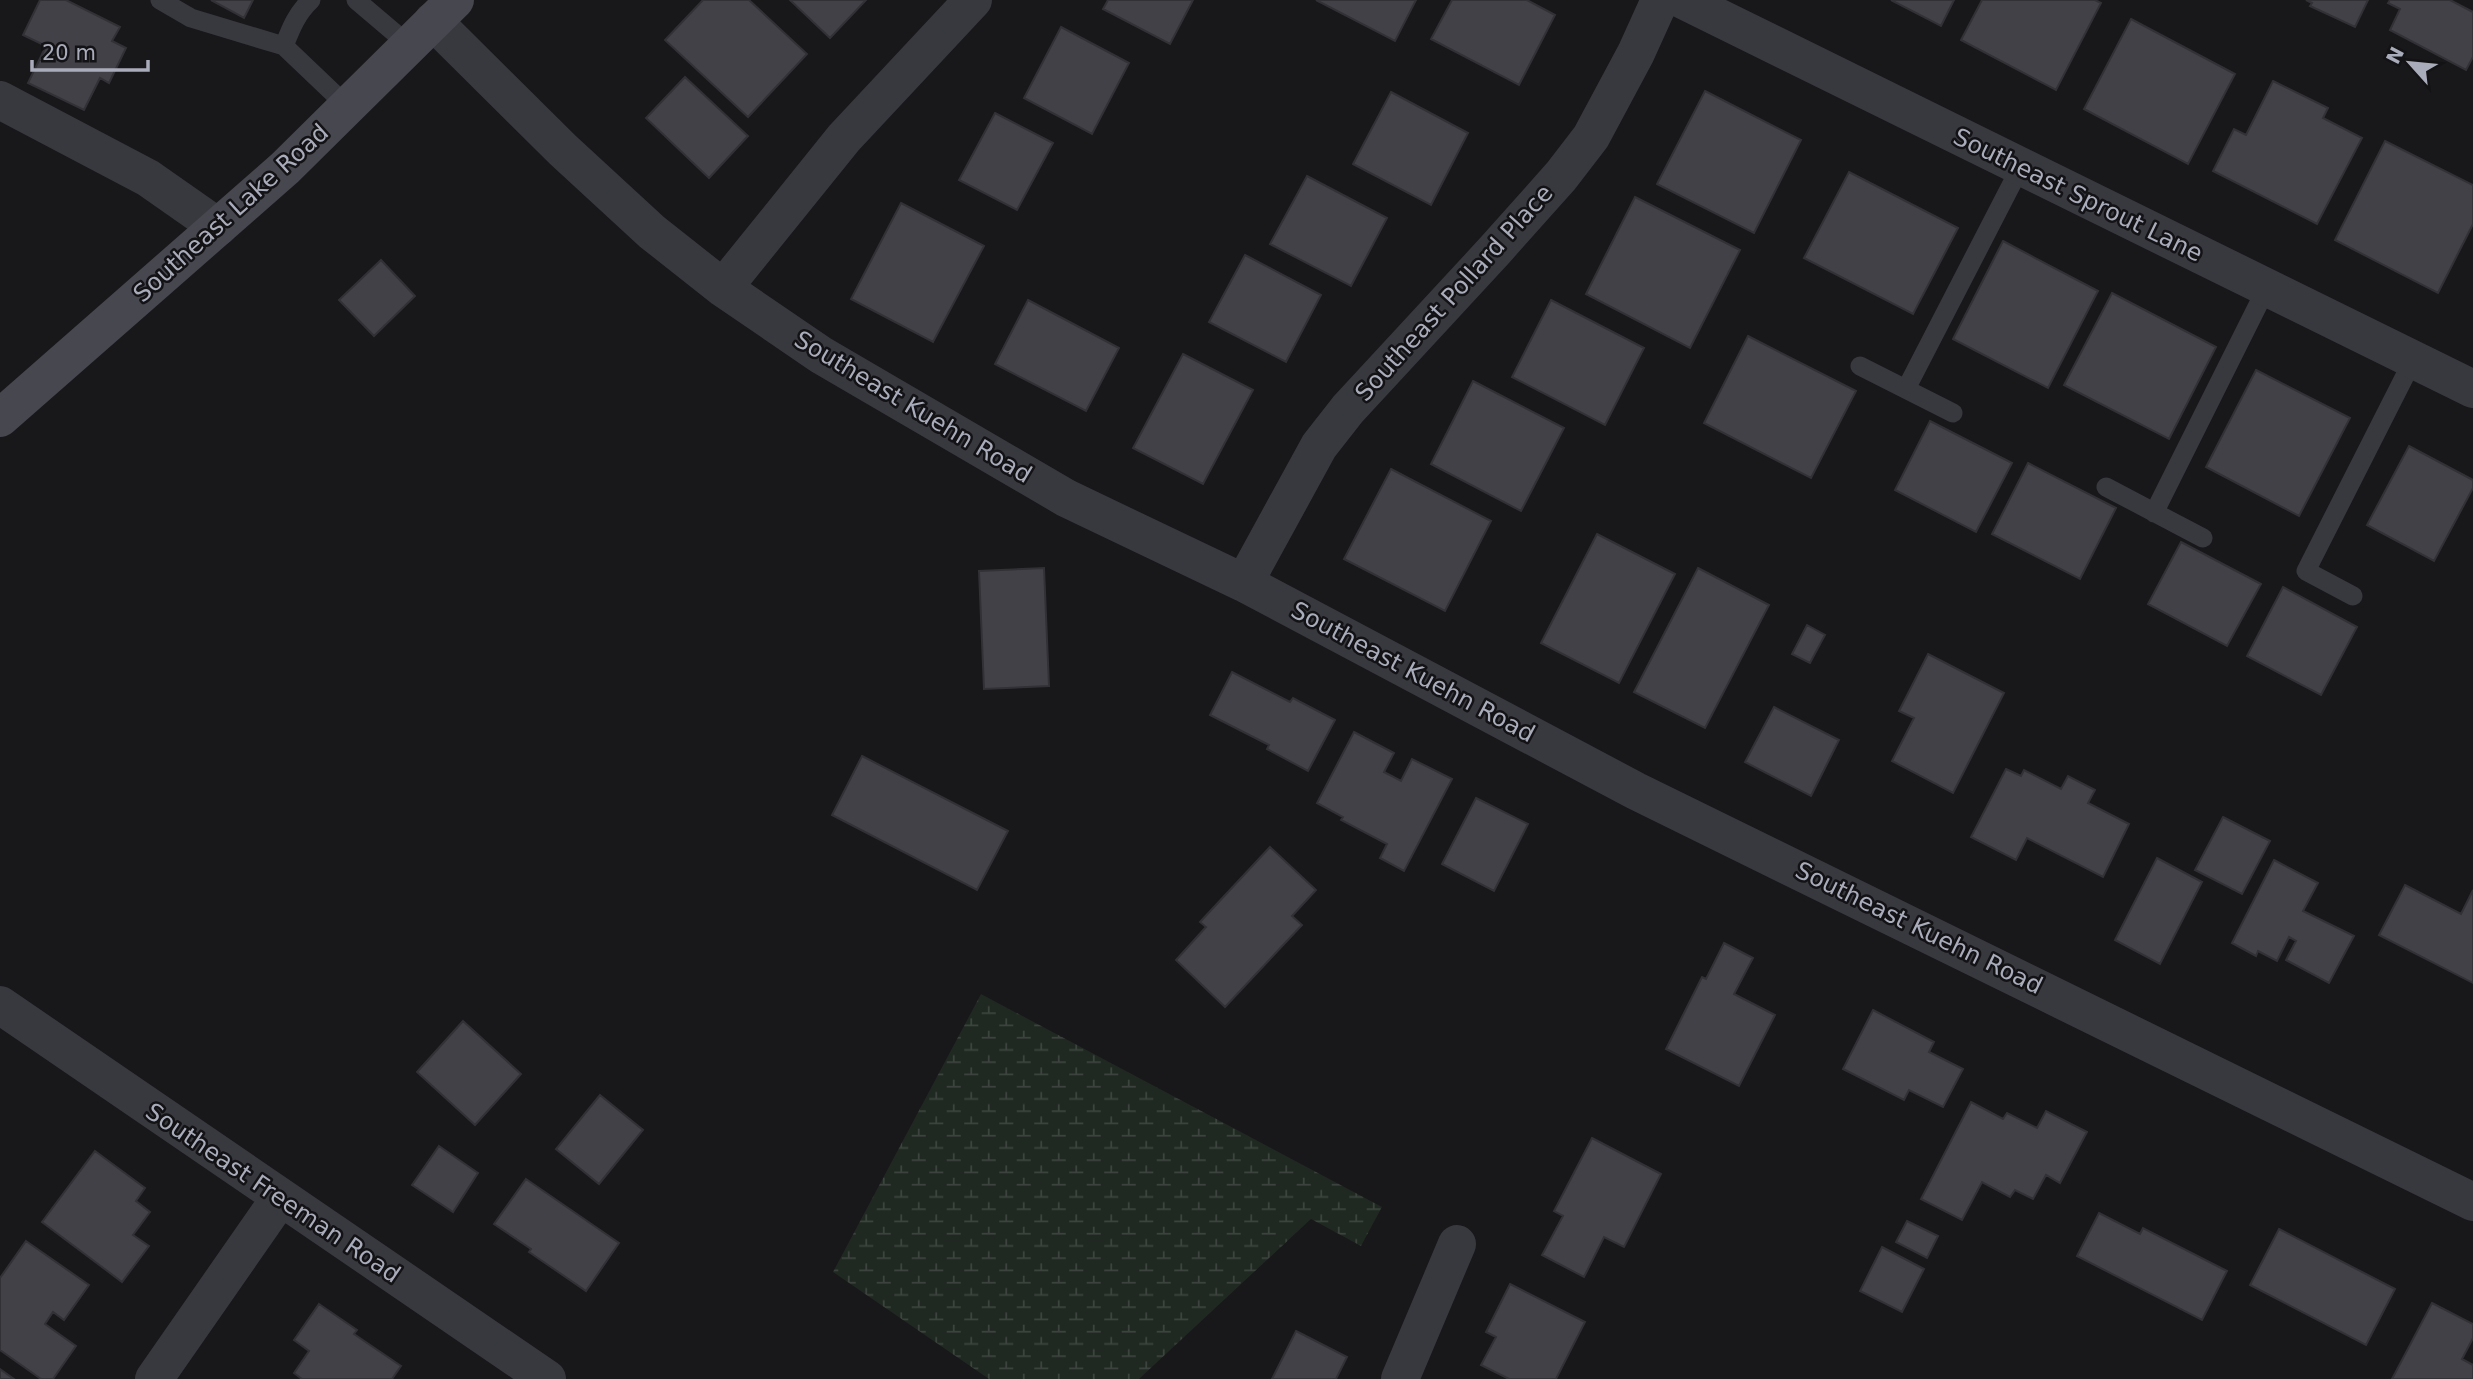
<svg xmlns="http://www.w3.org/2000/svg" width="2473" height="1379" font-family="'DejaVu Sans',sans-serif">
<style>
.wetland{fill:url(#wetland-marsh)}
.building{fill:#424147;stroke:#323136;stroke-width:2}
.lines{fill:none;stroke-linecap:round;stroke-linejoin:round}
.service{stroke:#38393f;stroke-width:19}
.minor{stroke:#38393f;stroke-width:38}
.secondary{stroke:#46474f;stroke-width:38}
.labels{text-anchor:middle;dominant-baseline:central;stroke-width:5;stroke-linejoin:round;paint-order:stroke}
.street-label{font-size:24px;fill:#a9acba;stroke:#131215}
</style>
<defs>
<pattern id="wetland-marsh" width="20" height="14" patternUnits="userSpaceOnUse" patternTransform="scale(1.75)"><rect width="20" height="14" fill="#1f2821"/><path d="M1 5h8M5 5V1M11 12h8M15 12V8" fill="none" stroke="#3d443f"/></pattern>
</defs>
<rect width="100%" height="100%" fill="#18171a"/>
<path class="wetland" d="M981,994L1382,1207L1361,1246L1311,1219L1139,1379H989L833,1272Z"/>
<path class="building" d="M40,0H66L120,27L112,41L126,48L109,83L100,78L84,110L28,83L46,46L23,35Z
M211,0H253L244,18Z
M703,0H749L807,54L748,117L665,40Z
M790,0H866L830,38Z
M1108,0H1193L1170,44L1103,9Z
M1316,0H1416L1395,41Z
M1452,0H1527L1555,15L1519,85L1431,39Z
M1891,0H1954L1941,26Z
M1982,0H2095L2101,3L2056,90L1961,40Z
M2306,0H2368L2355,27L2310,6L2312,3Z
M2390,0H2450L2473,12V57L2466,70L2390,30L2400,9L2388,3Z
M2131,19L2235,74L2188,164L2084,109Z
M1061,27L1129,63L1092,134L1024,98Z
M685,77L748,136L709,178L646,118Z
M2273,81L2328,108L2323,118L2362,138L2317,224L2213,171L2234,129L2246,135Z
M1705,91L1801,140L1754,233L1657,184Z
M1391,92L1468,133L1431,205L1353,164Z
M995,113L1053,143L1017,210L959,180Z
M2385,141L2473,185V224L2438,293L2335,240Z
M1849,172L1958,228L1913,314L1804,258Z
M1307,176L1387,218L1351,286L1270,244Z
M1635,197L1740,250L1690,348L1586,294Z
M901,203L984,246L933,342L851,299Z
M2003,241L2098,291L2048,388L1953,339Z
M1245,255L1321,295L1286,362L1209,322Z
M381,260L415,296L374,336L339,300Z
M2112,293L2216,347L2169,439L2064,385Z
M1028,300L1119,348L1086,411L995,364Z
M1551,300L1644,348L1605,425L1512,377Z
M1748,336L1856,391L1811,478L1704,423Z
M1183,354L1253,390L1203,484L1133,448Z
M2256,370L2350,418L2299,516L2206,467Z
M1473,381L1564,428L1521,511L1431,464Z
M1930,421L2012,463L1976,532L1895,490Z
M2409,446L2473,480V488L2434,561L2367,525Z
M2028,463L2116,508L2080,579L1992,534Z
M1391,469L1491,521L1445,611L1344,559Z
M1597,534L1675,574L1619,683L1541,643Z
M2181,542L2261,584L2227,646L2148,604Z
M1044,568L1049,686L984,689L979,571Z
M1698,568L1769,605L1705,728L1634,692Z
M2283,587L2357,627L2321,695L2247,656Z
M1807,625L1825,635L1810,663L1792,654Z
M1928,654L2004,693L1953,793L1892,761L1914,718L1899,711Z
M1232,672L1290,702L1293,698L1335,720L1308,771L1267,749L1269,745L1210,715Z
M1774,707L1839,740L1811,796L1745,762Z
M1354,732L1394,753L1384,772L1401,781L1412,759L1452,779L1404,871L1380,858L1387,844L1341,820L1343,817L1317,803Z
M862,756L1008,831L977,890L832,815Z
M2006,769L2021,776L2024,770L2061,789L2068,776L2095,790L2088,803L2129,824L2103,877L2027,838L2016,860L1971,837Z
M1476,798L1528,824L1494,891L1442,864Z
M2223,817L2270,841L2242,894L2195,870Z
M1270,847L1316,890L1292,916L1302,925L1225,1007L1176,960L1206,927L1200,922Z
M2157,858L2202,882L2160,964L2115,940Z
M2274,860L2318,883L2303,911L2354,936L2329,983L2286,960L2296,941L2289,937L2277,961L2258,951L2256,956L2232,943Z
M2405,885L2461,914L2473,890V983L2379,935Z
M1724,943L1753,958L1734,994L1775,1015L1739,1086L1666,1049L1702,977L1706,979Z
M1873,1010L1934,1042L1929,1052L1963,1069L1943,1107L1909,1090L1904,1100L1843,1069Z
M463,1021L521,1074L475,1125L417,1072Z
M600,1095L643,1130L599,1184L556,1149Z
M1971,1102L2003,1119L2007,1113L2037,1128L2046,1111L2087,1132L2060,1183L2046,1175L2033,1199L2015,1190L2010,1197L1982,1182L1962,1220L1921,1199Z
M1592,1138L1661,1174L1624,1247L1604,1237L1584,1277L1542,1255L1563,1216L1554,1211Z
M439,1146L478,1173L453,1212L412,1185Z
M95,1151L145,1188L136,1201L150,1212L133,1235L149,1246L122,1282L42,1222Z
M526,1179L619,1243L586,1291L529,1252L531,1249L494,1224Z
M2099,1213L2140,1234L2143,1228L2227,1271L2202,1320L2077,1256Z
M1907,1221L1938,1236L1927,1258L1896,1242Z
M2279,1229L2395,1289L2366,1345L2250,1285Z
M26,1241L89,1285L64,1320L53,1312L45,1324L76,1346L53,1379H41L0,1350V1278Z
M1882,1247L1924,1269L1902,1312L1860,1291Z
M1510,1284L1585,1322L1556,1379H1509L1481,1365L1496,1337L1486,1332Z
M2432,1303L2473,1324V1338L2462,1359L2473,1365V1379H2392Z
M319,1304L357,1330L354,1334L401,1366L392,1379H302L294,1373L309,1351L294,1340Z
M1296,1331L1347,1357L1336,1379H1272Z
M0,1369L14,1379H0Z"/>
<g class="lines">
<path class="service" d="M160,0L191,18L284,46L348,107
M356,0L409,45
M284,46C291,28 297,13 311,0
M1860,366L1953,413
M1906,389L2021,166
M2106,487L2203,538
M2154,513L2267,287
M2353,596L2306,571L2413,360"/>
<path class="minor" d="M1683,0L2473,389
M433,21L563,150L652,232L723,288L821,355L1066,498L1244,583L1636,791L2473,1202
M0,100L148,178L218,227
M723,288L844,138L973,0
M1244,583L1319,446L1348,409L1495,250L1561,176L1591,137L1636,53L1660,0
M0,1005L547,1379
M154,1379L280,1198
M1400,1379L1457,1244"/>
<path class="secondary" d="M0,418L285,168L455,0"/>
</g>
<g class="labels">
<g class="street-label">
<text transform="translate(2078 195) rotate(26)">Southeast Sprout Lane</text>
<text transform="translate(231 213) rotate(-42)">Southeast Lake Road</text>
<text transform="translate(1454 293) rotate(-48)">Southeast Pollard Place</text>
<text transform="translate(913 407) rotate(31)">Southeast Kuehn Road</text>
<text transform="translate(1413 672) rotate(28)">Southeast Kuehn Road</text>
<text transform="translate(1919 928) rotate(26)">Southeast Kuehn Road</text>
<text transform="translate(273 1193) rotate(34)">Southeast Freeman Road</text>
</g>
</g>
<g transform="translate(2410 63) rotate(297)" stroke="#131215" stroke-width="5" paint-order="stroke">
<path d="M0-5L12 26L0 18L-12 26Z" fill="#a9acba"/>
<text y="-10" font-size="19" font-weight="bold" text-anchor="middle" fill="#a9acba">N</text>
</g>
<path d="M32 60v10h116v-10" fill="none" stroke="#a9acba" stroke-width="3.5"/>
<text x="42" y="60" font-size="21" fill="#a9acba" stroke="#131215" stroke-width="5" paint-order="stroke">20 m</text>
</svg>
